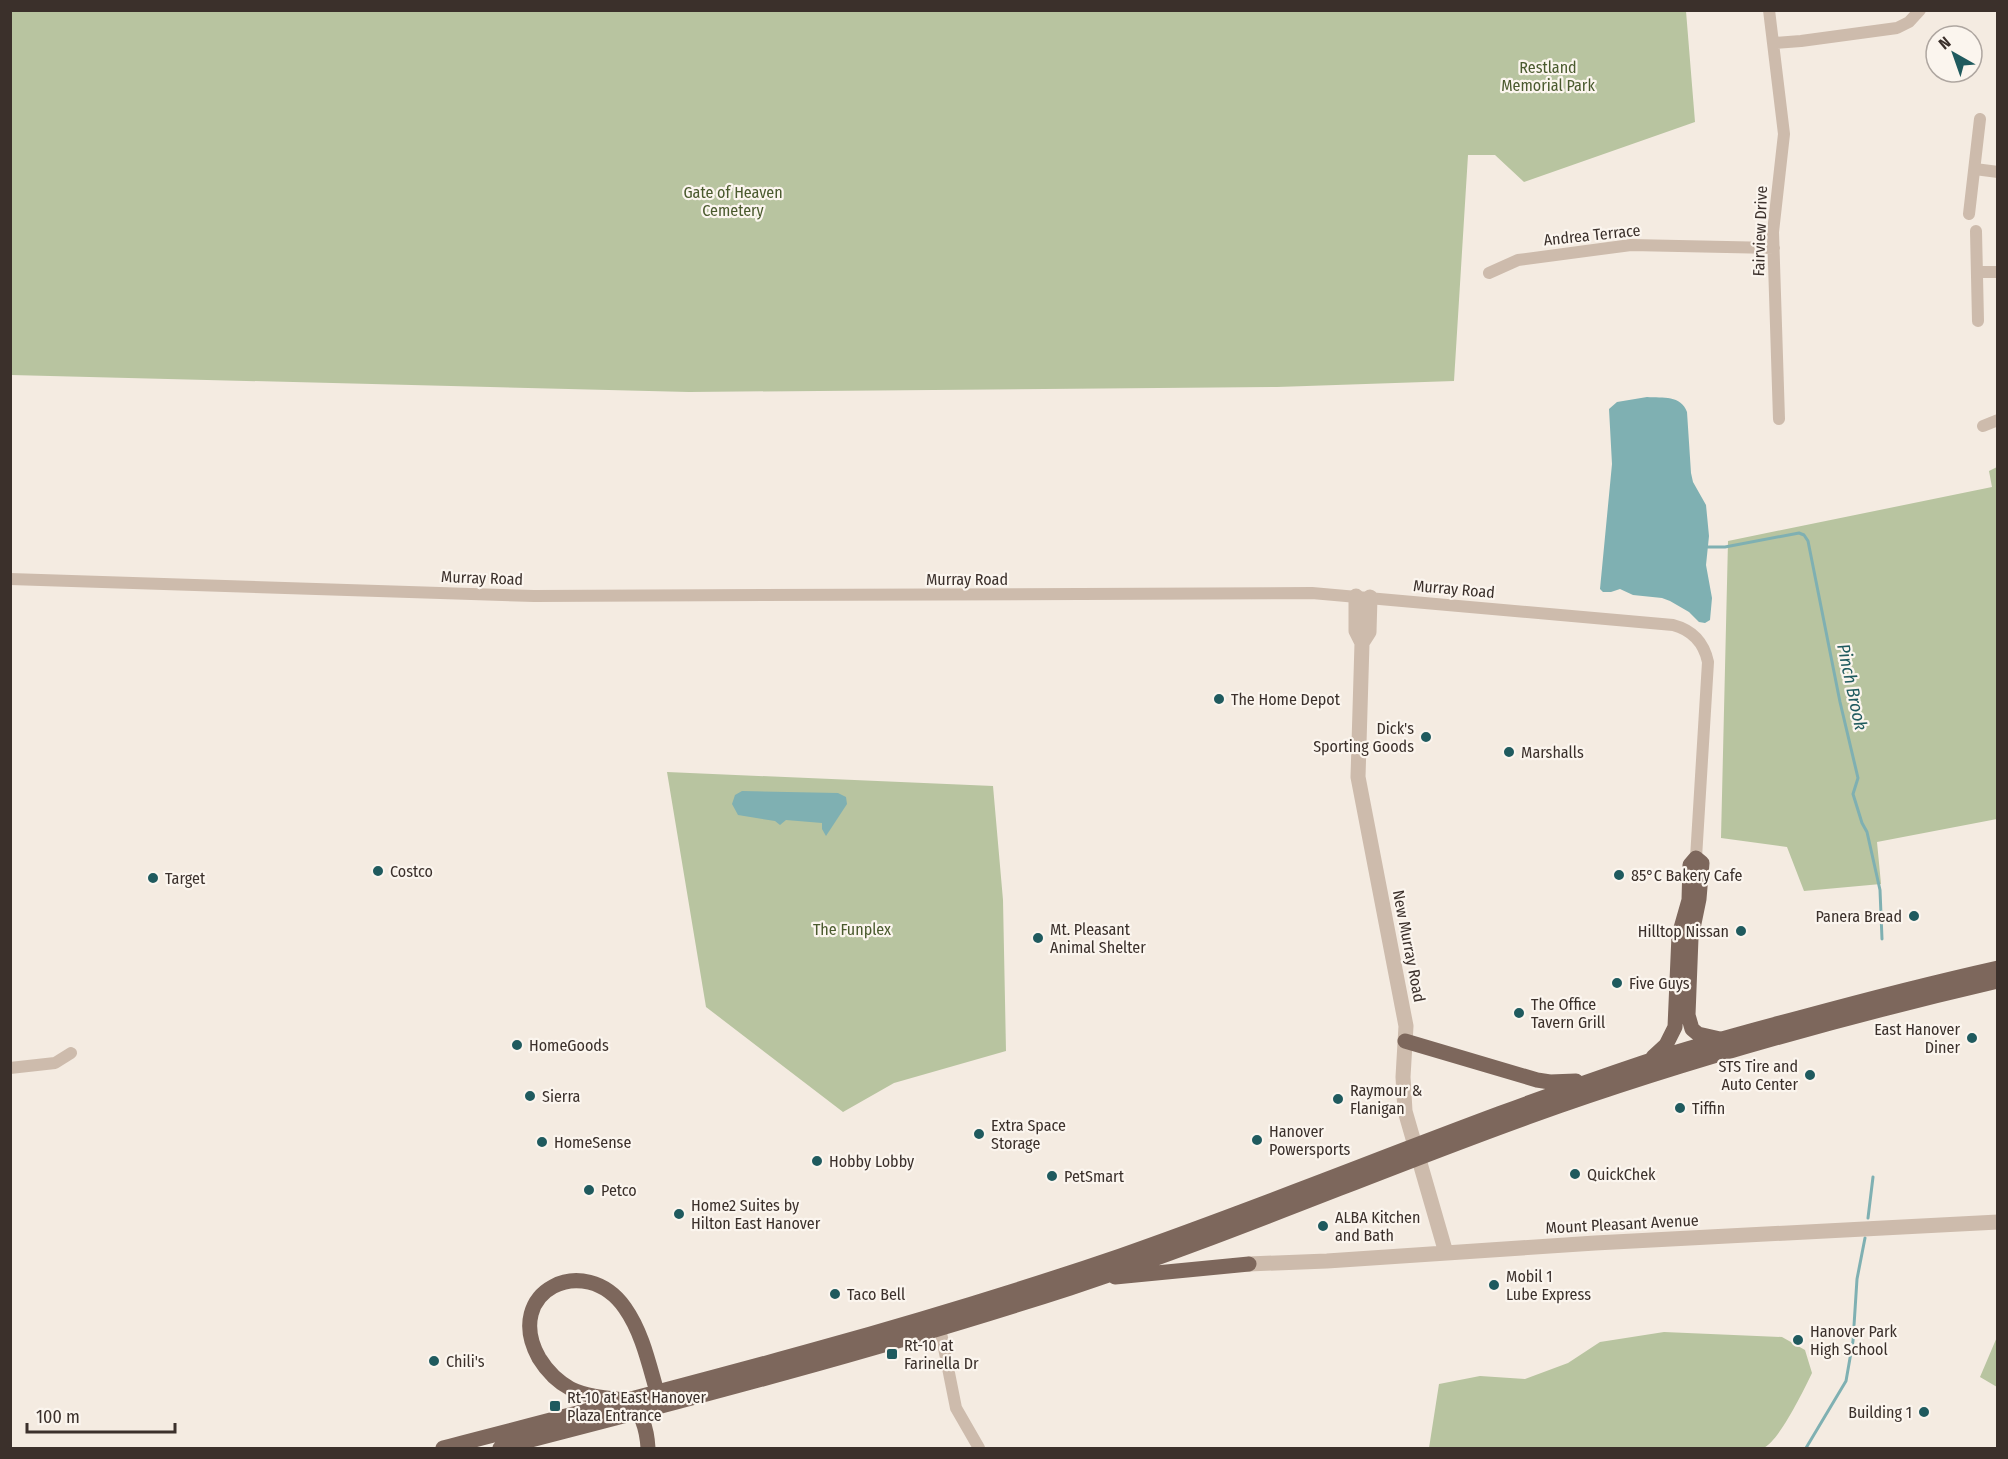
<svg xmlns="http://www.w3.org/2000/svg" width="2008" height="1459" font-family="'Fira Sans Condensed',sans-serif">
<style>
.green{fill:#b8c4a0}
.water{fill:#7fb0b2}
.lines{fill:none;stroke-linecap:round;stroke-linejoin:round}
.stream{stroke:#7fb0b2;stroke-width:3}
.minor{stroke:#cdbbac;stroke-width:12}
.tertiary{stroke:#cdbbac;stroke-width:15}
.primary{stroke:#7d675c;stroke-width:15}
.poi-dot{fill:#1f5a5e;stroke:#fbf5ee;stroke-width:2}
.labels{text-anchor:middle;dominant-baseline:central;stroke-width:4.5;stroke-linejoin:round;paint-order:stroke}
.park-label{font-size:16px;fill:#4a5a2e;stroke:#fbf5ee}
.street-label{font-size:16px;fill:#3b302b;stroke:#fbf5ee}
.poi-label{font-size:16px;fill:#3b302b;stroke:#fbf5ee;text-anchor:start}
.water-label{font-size:18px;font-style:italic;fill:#1f5a5e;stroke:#fbf5ee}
</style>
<rect width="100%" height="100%" fill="#f4ebe1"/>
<path class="green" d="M11,10L1686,11L1695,122L1524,182L1495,155H1468L1454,381L1277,387L689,392L11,375Z
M1997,467V819L1877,842L1881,884L1804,891L1787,847L1721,838L1728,541L1992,487L1989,471Z
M667,772L993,786L1003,900L1006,1051L894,1083L843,1112L706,1007Z
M1664,1332L1782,1337L1805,1350L1812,1373C1804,1390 1778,1443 1763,1448H1429L1439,1384L1480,1376L1525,1379L1568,1363L1600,1342Z
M1997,1337V1387L1980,1377Z"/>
<path class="water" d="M1647,397C1663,398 1681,395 1687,412L1691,473L1693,482L1706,505L1709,536L1706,565L1712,598L1710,620L1705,623L1699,622L1689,612L1670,601L1662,598L1633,595L1620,589L1611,592H1603L1600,589L1612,464L1609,409L1617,402Z
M742,791L838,793L846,797L847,804L826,836L822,829V823L786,820L780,825L775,821L738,815L732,804L735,795Z"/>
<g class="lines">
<path class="stream" d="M1708,547H1725L1799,533L1804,535L1808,541L1840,702L1858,778L1853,794L1862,823L1867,832L1880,890L1882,939
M1868,1218L1873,1177
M1806,1448L1846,1381L1853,1341L1857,1279L1865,1238"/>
<path class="minor" d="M1769,10L1784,134L1773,232L1779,419
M1774,43L1801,41L1897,28L1909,22L1920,10
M1975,169L1998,172
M1969,214L1980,119
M1976,231L1978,321
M1977,272H1998
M1489,273L1518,260L1631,245L1774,248
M1983,426L1998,420
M10,579L534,596L1312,593L1673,625C1692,630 1704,643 1708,662L1696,858
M10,1068L55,1063L71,1053
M940,1328L956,1408L979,1448"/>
<path class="tertiary" d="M1356,596V631L1362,643L1358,777L1406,1026L1403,1077L1405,1111L1446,1253
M1362,643L1369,632L1370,597
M1249,1264L1327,1261L1595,1243L1998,1222"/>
<path class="primary" d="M1405,1041L1537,1080L1550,1082L1576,1081
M1653,1057L1666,1045L1675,1027L1679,935L1689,900L1690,865L1696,858L1702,863L1699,899L1691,938L1688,1015L1692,1029L1698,1034L1720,1039
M1115,1277L1249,1264
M443,1448C670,1389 898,1332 1120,1256C1295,1195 1466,1122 1642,1063C1694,1046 1746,1032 1799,1018C1865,1000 1931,983 1998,968
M500,1448C691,1399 882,1349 1070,1288C1225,1237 1375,1172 1528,1117C1681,1062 1839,1018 1998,981
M648,1448C647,1431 642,1408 625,1400C607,1398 588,1397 571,1389C558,1382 547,1371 539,1358C502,1291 585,1251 625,1308C644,1335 650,1370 660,1402"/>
</g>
<g class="poi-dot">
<circle cx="1219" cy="699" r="6"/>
<circle cx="1426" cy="737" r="6"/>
<circle cx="1509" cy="752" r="6"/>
<circle cx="378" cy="871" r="6"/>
<circle cx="1619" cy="875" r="6"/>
<circle cx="153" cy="878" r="6"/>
<circle cx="1914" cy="916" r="6"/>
<circle cx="1741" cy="931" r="6"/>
<circle cx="1038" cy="938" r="6"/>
<circle cx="1617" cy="983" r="6"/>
<circle cx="1519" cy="1013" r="6"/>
<circle cx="1972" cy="1038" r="6"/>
<circle cx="517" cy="1045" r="6"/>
<circle cx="1810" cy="1075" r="6"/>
<circle cx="530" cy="1096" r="6"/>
<circle cx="1338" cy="1099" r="6"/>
<circle cx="1680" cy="1108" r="6"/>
<circle cx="979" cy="1134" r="6"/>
<circle cx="1257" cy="1140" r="6"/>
<circle cx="542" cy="1142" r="6"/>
<circle cx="817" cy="1161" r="6"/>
<circle cx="1575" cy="1174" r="6"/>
<circle cx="1052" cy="1176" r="6"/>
<circle cx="589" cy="1190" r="6"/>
<circle cx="679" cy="1214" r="6"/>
<circle cx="1323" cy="1226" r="6"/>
<circle cx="1494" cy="1285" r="6"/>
<circle cx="835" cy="1294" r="6"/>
<circle cx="1798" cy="1340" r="6"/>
<rect x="886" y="1348" width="12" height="12" rx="3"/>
<circle cx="434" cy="1361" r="6"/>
<rect x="549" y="1400" width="12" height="12" rx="3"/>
<circle cx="1924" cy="1412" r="6"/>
</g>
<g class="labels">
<g class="park-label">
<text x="1548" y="67">Restland<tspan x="1548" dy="18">Memorial Park</tspan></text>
<text x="733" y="192">Gate of Heaven<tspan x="733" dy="18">Cemetery</tspan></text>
<text x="852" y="929">The Funplex</text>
</g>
<g class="street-label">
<text transform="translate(1760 231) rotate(-88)">Fairview Drive</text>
<text transform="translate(1592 235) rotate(-6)">Andrea Terrace</text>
<text transform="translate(482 578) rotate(2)">Murray Road</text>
<text x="967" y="579">Murray Road</text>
<text transform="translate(1454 589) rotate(5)">Murray Road</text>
<text transform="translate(1409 946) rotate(79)">New Murray Road</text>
<text transform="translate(1622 1224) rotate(-3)">Mount Pleasant Avenue</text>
</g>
<g class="poi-label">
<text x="1231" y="699">The Home Depot</text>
<text x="1414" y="728" text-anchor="end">Dick's<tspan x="1414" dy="18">Sporting Goods</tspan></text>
<text x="1521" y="752">Marshalls</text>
<text x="390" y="871">Costco</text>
<text x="1631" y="875">85°C Bakery Cafe</text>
<text x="165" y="878">Target</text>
<text x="1902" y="916" text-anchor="end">Panera Bread</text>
<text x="1050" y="929">Mt. Pleasant<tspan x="1050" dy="18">Animal Shelter</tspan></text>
<text x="1729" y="931" text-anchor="end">Hilltop Nissan</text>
<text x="1629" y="983">Five Guys</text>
<text x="1531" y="1004">The Office<tspan x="1531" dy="18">Tavern Grill</tspan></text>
<text x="1960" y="1029" text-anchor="end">East Hanover<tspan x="1960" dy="18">Diner</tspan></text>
<text x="529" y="1045">HomeGoods</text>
<text x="1798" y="1066" text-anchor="end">STS Tire and<tspan x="1798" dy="18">Auto Center</tspan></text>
<text x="1350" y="1090">Raymour &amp;<tspan x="1350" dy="18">Flanigan</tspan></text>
<text x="542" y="1096">Sierra</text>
<text x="1692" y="1108">Tiffin</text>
<text x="991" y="1125">Extra Space<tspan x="991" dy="18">Storage</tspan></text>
<text x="1269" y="1131">Hanover<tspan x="1269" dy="18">Powersports</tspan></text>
<text x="554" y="1142">HomeSense</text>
<text x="829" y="1161">Hobby Lobby</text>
<text x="1587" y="1174">QuickChek</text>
<text x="1064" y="1176">PetSmart</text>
<text x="601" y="1190">Petco</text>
<text x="691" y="1205">Home2 Suites by<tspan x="691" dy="18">Hilton East Hanover</tspan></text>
<text x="1335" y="1217">ALBA Kitchen<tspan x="1335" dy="18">and Bath</tspan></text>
<text x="1506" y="1276">Mobil 1<tspan x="1506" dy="18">Lube Express</tspan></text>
<text x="847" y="1294">Taco Bell</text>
<text x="1810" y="1331">Hanover Park<tspan x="1810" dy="18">High School</tspan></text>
<text x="904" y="1345">Rt-10 at<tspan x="904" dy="18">Farinella Dr</tspan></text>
<text x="446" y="1361">Chili's</text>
<text x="567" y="1397">Rt-10 at East Hanover<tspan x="567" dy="18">Plaza Entrance</tspan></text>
<text x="1912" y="1412" text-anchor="end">Building 1</text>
</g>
<g class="water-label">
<text transform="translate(1852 687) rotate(78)">Pinch Brook</text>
</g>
</g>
<rect width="2008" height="1459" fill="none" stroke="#3b302b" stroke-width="24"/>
<g transform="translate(1954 54) rotate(320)"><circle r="28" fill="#fbf5ee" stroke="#aea6a0" stroke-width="1.5"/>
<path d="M0-4.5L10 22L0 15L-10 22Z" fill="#1f5a5e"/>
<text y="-9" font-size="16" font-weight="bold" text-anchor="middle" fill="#3b302b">N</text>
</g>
<path d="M27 1423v9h148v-9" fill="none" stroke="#3b302b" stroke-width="3"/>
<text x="36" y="1423" font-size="18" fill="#3b302b" stroke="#fbf5ee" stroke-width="4.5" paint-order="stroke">100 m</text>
</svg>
